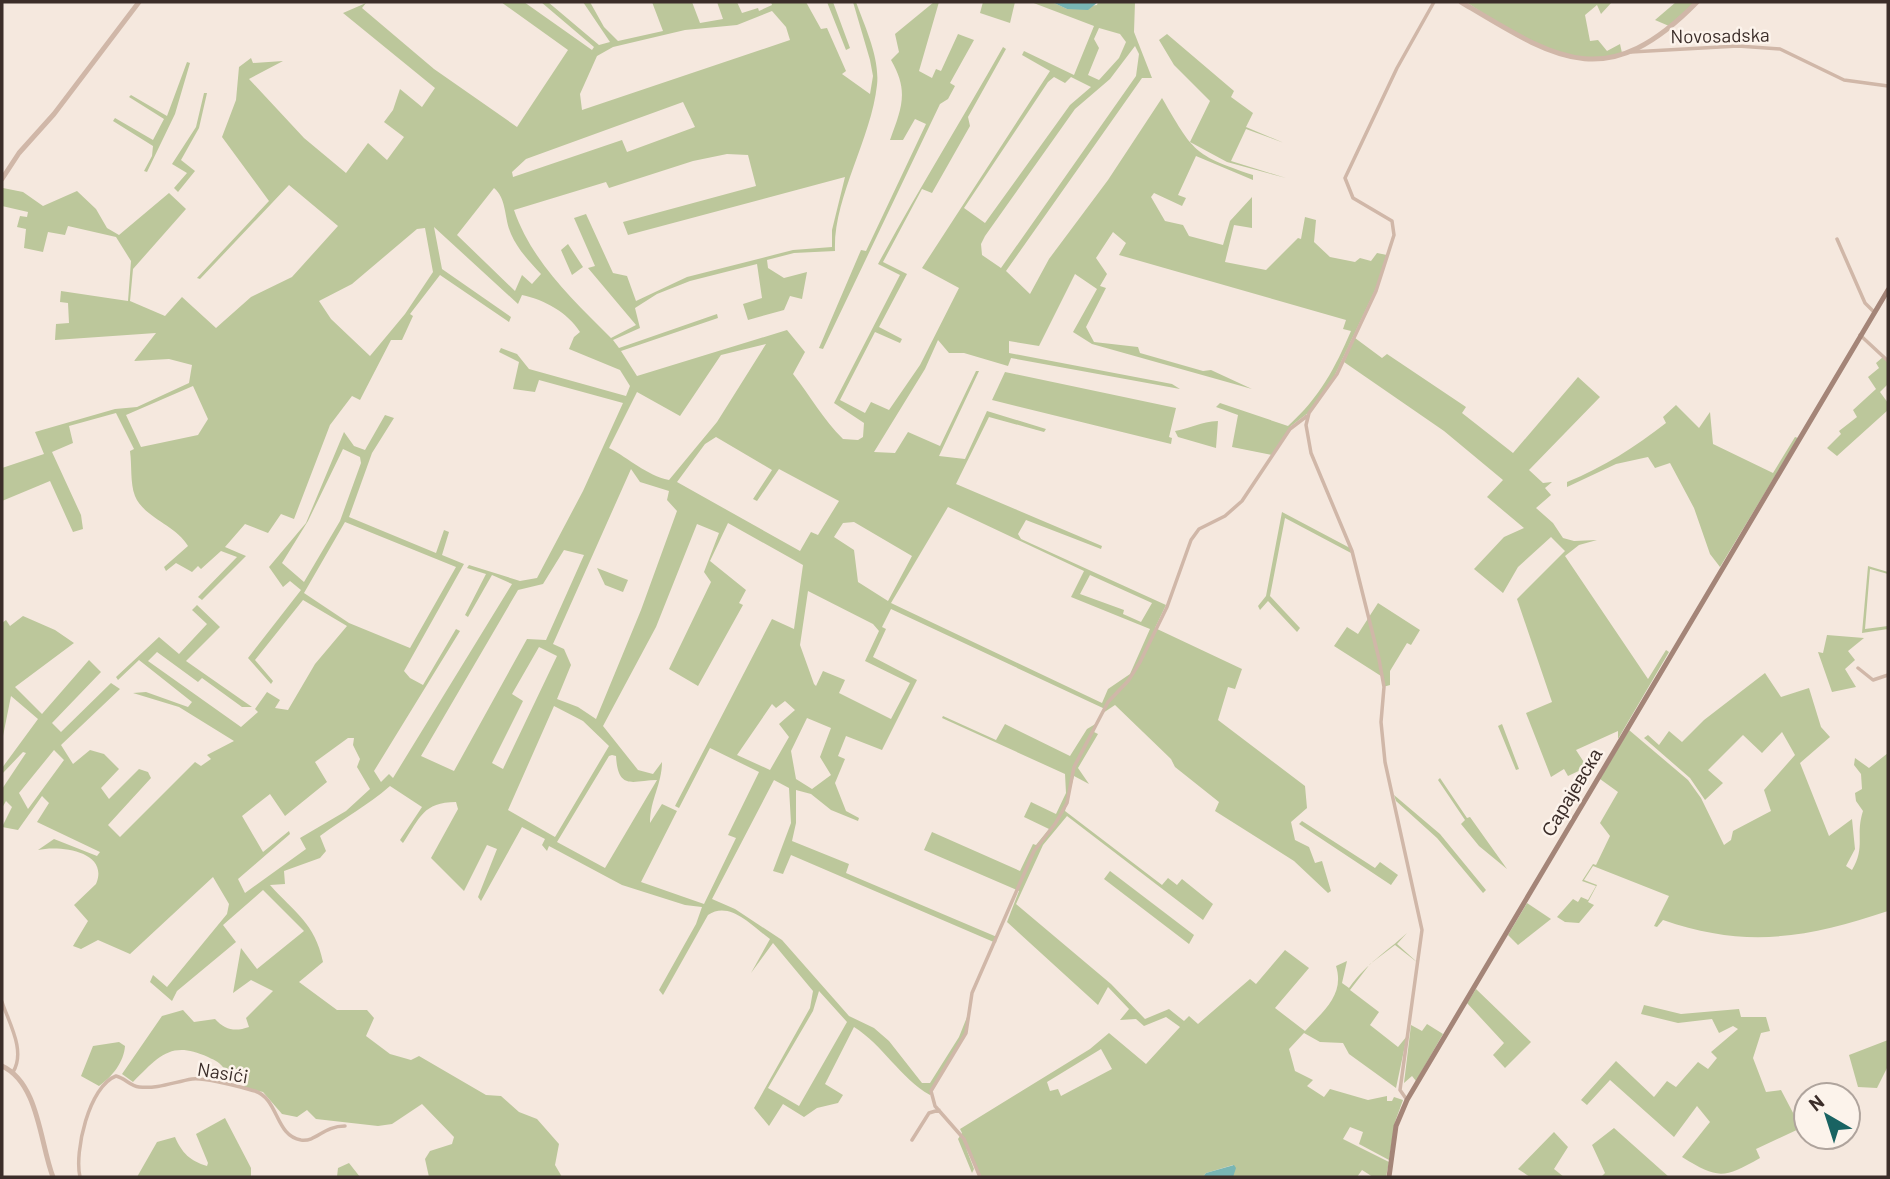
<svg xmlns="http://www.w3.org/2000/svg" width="1890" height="1179" font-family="Barlow,sans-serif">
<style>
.green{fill:#bcc79b;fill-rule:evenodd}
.water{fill:#79b6b4}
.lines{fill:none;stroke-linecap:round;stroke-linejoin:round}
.minor{stroke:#d0b7a8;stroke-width:3.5}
.tertiary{stroke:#d0b7a8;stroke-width:5}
.secondary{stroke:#a48578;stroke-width:5}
.labels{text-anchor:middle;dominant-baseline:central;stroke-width:5;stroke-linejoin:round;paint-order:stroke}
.street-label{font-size:19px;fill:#3b2d29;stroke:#fcf3eb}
</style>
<rect width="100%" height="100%" fill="#f5e8de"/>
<path class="green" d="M501,2H524L592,50L594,47L541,2H548L599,45L610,42L583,2H590L604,27L618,41L663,31L652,2H692L700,23L723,19L717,2H737L742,13L758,8L759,11L772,5L771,2H806L821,29L827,28L846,71L842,74L870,94L873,76L870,60L853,2H856C865,27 880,58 877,85C871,140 833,198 835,251L794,253L767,260L768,268L784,278L807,272L802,299L790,296L784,310L748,320L743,304L762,298L757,264L690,281L657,294L635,308L640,328L613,340L619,348L717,314L718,318L621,351L637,376L787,330L805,352L793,374C811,397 823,419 843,439L858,440L863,437L864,423L834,403L900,275L878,264C918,190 962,120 1003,47L1006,49L968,117L970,126L932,193L922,189L883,262L907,274L879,327L902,339L900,343L875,332L840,400L865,413L871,402L889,410L920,365L959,288L922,268L1050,71L1022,55L1024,51L1074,75L1094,26L1031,2H1052L1067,9L1097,5L1098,2H1135L1134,32L1152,78H1142L1006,271L1030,294L1049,259L1108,180L1162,98C1193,151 1193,155 1253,175V180L1196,156L1178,195L1186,198L1182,206L1154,193L1151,197L1165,221L1183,225L1189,236L1223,245L1230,221L1252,197V228L1234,225L1225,262L1266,270L1298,238L1301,239L1305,217L1316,220L1314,242L1330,257L1355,262L1360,258L1371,261L1377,253L1387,255L1377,286L1333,379L1308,413L1291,426L1272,455L1232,447L1238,415L1216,407L1220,403L1288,426C1320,397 1335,368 1351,331L1343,329L1346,320L1119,255L1126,243L1113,232L1096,258L1107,274L1100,286L1106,288L1086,327L1094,342L1138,347L1140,353L1203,371L1211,370L1252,389L1092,344L1073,332L1097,289L1075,274L1039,346L1009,341V353L1172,384L1180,389L1011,358L1008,366L964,353H949L938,340L925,369L874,452L895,453L908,432L940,446L976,371H979L939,456L965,459L987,411L1046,429L1044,432L989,417L956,484L1102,546L1101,549L1026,520L1018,534L1021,539L1166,605L1155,628L1242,669L1235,689L1228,687L1218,720L1305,786L1307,808L1291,822L1295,840L1309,847L1315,863L1322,861L1331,891L1328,893L1294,861L1215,811L1219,802L1175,767L1171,759L1115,705L1103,713L1105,709L891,609L882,627L886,629L873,657L917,680L882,750L846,736L838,756L845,759L835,783L846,811L859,818L858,821L831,810L811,794L796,790V823L792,841L849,864L846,873L997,937L996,943L791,855L783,874L773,871L791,823L789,788L774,780L712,899L735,909L782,940L849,1016L874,1028L889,1041L922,1083H930L959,1037L969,1012L965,1035L930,1095C900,1078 883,1045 854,1027L825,1084L843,1095L838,1103L817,1108L804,1117L783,1104L769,1126L754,1108L810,1008L813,991L773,943L751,973L770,939C753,927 730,900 708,915L663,995L659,990L696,924L702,907L685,905L622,885L549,846L547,851L542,845L545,839L522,827L481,901L478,897L497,849L487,845L464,891L431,858L458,809L456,802C423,802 420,818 403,843L400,840L422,807L390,786C367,806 344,818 320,836L326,851L320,858L284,871L285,884L270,885C294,912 315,923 323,962L299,982L337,1010H367L374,1018L366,1036L390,1054L411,1060L419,1056L486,1095L501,1096L519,1112L537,1119L559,1144L555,1165L562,1177H429L425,1159L430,1151L452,1144L454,1137L422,1104L392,1124L378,1126L316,1119L307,1110L297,1117L282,1114L263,1092L244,1088L247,1076L237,1069L225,1070C220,1062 216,1061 208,1057C171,1040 159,1056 133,1082L122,1074L162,1016L183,1010L194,1022L215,1019C225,1030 235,1032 249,1027L246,1018L273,991L251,980L233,993L241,948L257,969L304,931L263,890L223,925L236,942L177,991L172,1001L150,982L153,975L167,987L227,914L229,904L213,877L130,954L98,940L81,949L73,946L88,921L74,905L96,884C110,851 59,845 38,850L54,839L97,856L100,852L37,822L49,803L42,796L18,830L2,827L12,807L6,801L2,808V789L26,753L23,752L2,774V768L38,719L11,696L2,741V623L6,620L10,626L23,616L55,630L74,643L15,687L42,714L89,660L101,672L52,723L61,732L111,683L120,689L61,745L73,764L90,750L104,754L119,769L101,788L109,799L139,769L148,772L151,778L108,825L120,837L195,762L201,766L211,759L207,755L234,741L179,707L133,693L146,692L188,707L192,702L139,660L118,680L116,677L159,637L179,654L207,624L192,610L197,605L220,627L186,661L252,707H242L202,678L198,682L157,652L148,661L241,727L258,712L255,709L267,692L280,700L275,708L288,710L315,664L347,626L303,600L255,660L273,681L271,684L248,658L301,590L290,581L283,587L269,567L306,523L344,432L354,446L365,450L385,415L394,418L372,453L349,517L436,553L444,530L449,532L442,555L464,564L404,671L410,678L423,685L456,629L460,631L374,771L381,782L389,774L393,778L512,584L492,575L468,617L465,615L486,574L467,568L469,565L520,581L537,578L583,491L623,403L539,380L535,392L513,389L519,362L499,352L501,348L517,354L529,369L626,396L630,386L620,370L569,349L574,337L580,332C567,312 545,300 522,295L518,304L434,227L442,269L511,317L509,322L440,275L410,314L413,316L402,340H391L360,400L352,396L330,425L294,519L281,514L268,533L245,524L225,547L246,556L202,600L198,597L237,557L221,551L201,569L198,566L192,572L176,563L166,571L164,567L188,546C176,525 144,518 135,496C130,483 132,465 130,451L134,449L116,413L69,426L73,443L52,452L81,515L83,529L73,532L50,481L2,501V468L44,454L35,432L115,409L137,407L189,383L192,365L169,359L134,361L156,333L55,340L56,324L69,323L68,303L60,302L61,291L128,301L131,261L116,237L68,226L65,235L48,232L43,252L24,248L26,229L17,227L20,216L27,217L28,212L2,206L3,188L23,192L43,206L77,191L96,209L107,228L119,235L169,193L186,209L133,269L130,301L165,316L182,297L216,328L251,297L292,277L338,226L289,185L200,279L197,278L269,201L222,137L236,100L239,67L251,58L253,63L283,61L249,79L304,138L346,173L368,143L387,160L404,137L384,122L393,110L400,89L422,107L435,88L343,13L366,3L362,8L434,69L517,127L568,50ZM772,11L786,27L790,40L582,110L580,94L597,56L613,47L685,30L737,25ZM1099,28L1120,34L1126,42L1119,58L1099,80L1088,75L1099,48L1094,39ZM1135,46L1139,54L1136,76L1001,268L982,255L981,244L985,236L1075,109L1110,79ZM1054,77L1065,83L1071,77L1091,87L1070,105L985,223L964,208L1048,82ZM683,102L695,127L627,152L622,140L513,177L512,172L526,159ZM727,154L748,155L756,186L623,222L628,235L845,177L832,230V247L793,250L687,277L636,301L627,276L613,273L586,214L574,218L595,266L588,268L636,325L611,338C573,300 532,262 514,210L606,182L609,188L693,161ZM494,188C507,199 504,218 511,234C518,250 530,262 541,274L532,284L522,275L515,291L457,235ZM425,228L433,272L405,314L370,356L331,319L319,301L352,284L417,229ZM766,344L717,422L669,480C646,475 630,459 609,448L637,392L680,416L721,355ZM193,386L208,419L198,435L141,447L126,415ZM716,437L772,470L753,499L757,501L779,469L839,501L818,535L811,532L800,551L677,482L705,444ZM343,449L360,457L361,463L340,521L304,582L282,563L308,521ZM631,469L640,482L669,491L667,500L677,511L641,610L596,719L578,707L557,699L571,665L564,649L553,644ZM948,507L1084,571L1071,597L1150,629L1130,674L1108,689L1102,703L891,603ZM345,522L456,567L410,648L349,623L304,593ZM854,522L912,556L888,601L858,582L854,550L834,537L843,523ZM728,523L803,565L794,629L772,619L675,806L679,808L710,748L759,772L728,835L736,838L704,904L641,882L677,811L662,804L650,823C650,800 662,784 662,762L653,774L638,770L603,726L656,627L697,524L719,533L704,572L711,582L669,669L698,686L743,605L739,603L746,590L710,561ZM564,550L584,555L546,640L527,639L454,771L421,756L518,590L543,584ZM1090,575L1152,603L1141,622L1123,614L1124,610L1080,594ZM808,591L873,624L879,631L865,661L910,683L891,719L839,693L845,680L823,671L816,686L814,684L800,645ZM539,647L557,656L503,769L492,763L523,701L512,694ZM785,701L795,710L779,724L789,737L770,770L737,755L772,704L776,708ZM554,706L583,721L609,746L555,837L508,810ZM807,718L831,728L820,757L831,775L812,789L796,779L791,751ZM348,738H354L353,745L360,759L357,767L370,789L346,811L300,838L306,849L245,893L238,879L290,834L289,831L263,852L242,816L270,794L285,816L327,782L315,762ZM54,750L64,760L28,809L19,793ZM612,755L616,756C618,792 634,780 657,780L605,868L557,842L609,756ZM819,991L847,1022L799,1106L768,1088L813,1011Z
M827,2H833L850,48L846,50Z
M934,2H939L919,71L932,78L936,69L941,71L958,34L974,40L950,83L955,86L948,99L940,104L823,349L819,348L861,250L866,251L926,124L915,119L903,140H890C902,107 909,91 891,60L899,52L895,34Z
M983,2H1015L1010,23L980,13Z
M1466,2H1612L1601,14L1597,5L1585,15L1590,41L1598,40L1607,51L1620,44L1622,53C1572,75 1507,29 1466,2Z
M1676,2H1696L1669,26L1655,20Z
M1167,34L1234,91L1231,97L1253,113L1246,127L1284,143L1246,129L1231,161L1286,178L1227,162L1190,142L1210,101L1174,65L1159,40Z
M187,62L190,63L175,114L147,172L144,171L152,156L153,146L113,121L115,118L153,140L164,119L129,97L131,95L167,116Z
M204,93H207L199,128L181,160L195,171L178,192L174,188L187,173L172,164L196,127Z
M568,244L583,267L572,275L561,250Z
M1355,338L1382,358L1387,354L1466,407L1462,413L1513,453L1578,377L1600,397L1529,470L1543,483L1552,482L1545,488L1551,495L1536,508L1553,523L1563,538L1574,541L1597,540L1579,545L1565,556L1648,679L1666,650L1669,652L1618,739V731L1576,750L1587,767L1568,776L1564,769L1551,777L1526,713L1552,702L1517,599L1565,551L1551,537L1518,567L1503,593L1474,569L1504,537L1524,528L1487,497L1503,480L1444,431L1344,362Z
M1883,357L1888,363V384L1880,392L1888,403V410L1837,456L1827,448L1841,434L1839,431L1857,417L1853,410L1876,389L1868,377L1879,368L1876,363Z
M1005,372L1176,408L1169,437L1172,438L1171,444L992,400Z
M1676,405L1699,428L1710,412L1713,444L1773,473L1795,437L1798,438L1720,567L1710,554L1694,508L1670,463L1655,468L1648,457L1616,464L1567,487V482C1604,467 1635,447 1666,423L1663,417Z
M1218,421L1216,448L1178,437L1175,431C1192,428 1200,422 1218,421Z
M1282,512L1350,548L1351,553L1285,518L1270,596L1300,628L1297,632L1268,601L1260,610L1258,606L1266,596Z
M1868,566L1888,572V574L1870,569L1865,629L1888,626V629L1862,633Z
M597,568L628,580L623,592L605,585Z
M1378,603L1420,630L1411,645L1407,643L1390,671V685L1383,687L1381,676L1334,646L1347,627L1358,634Z
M1827,635L1864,638L1848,651L1855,660L1845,669L1856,687L1832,692L1818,652L1823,653Z
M1765,673L1781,697L1809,688L1821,727L1830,737L1800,763L1829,836L1852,819L1855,849L1846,866L1852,870C1866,846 1855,836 1863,811L1856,801L1855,793L1862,789L1861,774L1854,765L1855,758L1869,768L1888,753V911C1806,938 1747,949 1663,920L1657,927L1654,926L1669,896L1593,866L1584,880L1597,885L1588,902L1594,905L1579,923L1565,922L1557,917L1573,899L1578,902L1581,897L1588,900L1596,886L1582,881L1593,864L1596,865L1610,836L1600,823L1618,792L1600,779L1629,730L1688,780L1701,798L1724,845L1731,840L1733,831L1771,811L1764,790L1795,755L1782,732L1762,753L1743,735L1708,770L1723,783L1705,800L1690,778L1644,738L1648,735L1659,745L1669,731L1682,742L1704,720Z
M943,716L996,740L1005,724L1070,756L1087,729L1097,723L1094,732L1098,734L1078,768L1089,784L1074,776L1065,811L1162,885L1168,878L1177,885L1182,879L1213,904L1203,920L1067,816L1043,845L1016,904L1111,984L1145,1019L1169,1009L1184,1021L1189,1016L1198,1024L1250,979L1256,984L1285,950L1309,968L1275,1008L1305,1031C1323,1011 1345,995 1336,966L1347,961L1342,983L1349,988C1368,962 1384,954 1407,933L1397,944L1418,963L1395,945L1370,964L1350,990L1379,1012L1370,1025L1398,1047L1407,1036L1396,1088L1349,1054L1343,1043L1320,1042L1304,1033L1289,1049L1295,1071L1313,1080L1307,1086L1324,1097L1330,1089L1368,1100L1387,1096V1101H1392L1394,1097L1403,1100L1395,1122L1389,1160L1359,1144L1363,1132L1350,1127L1343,1139L1389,1162L1386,1177H1373L1362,1170L1357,1177H1233V1165L1206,1173L1203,1177H981L966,1148L974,1169L972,1173L958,1139L962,1133L960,1129L1090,1049L1109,1033L1146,1064L1180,1027L1166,1017L1144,1026L1136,1019L1120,1020L1129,1009L1108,987L1098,1005L1007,922L1019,891L924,850L932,832L1020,871L1033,844L1036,845L1049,829L1024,817L1031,802L1056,814L1066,793L1065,774L942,718ZM1101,1049L1112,1069L1061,1096L1058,1089L1050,1091L1047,1082Z
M1502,724L1519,769L1516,770L1498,726Z
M1440,778L1467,818L1470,817L1507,869L1479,846L1461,824L1465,820L1438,780Z
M1394,795L1440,834L1486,890L1483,893L1437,838L1396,801Z
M1302,821L1375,868L1380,862L1398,875L1391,885L1299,824Z
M1110,871L1194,935L1189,944L1104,879Z
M1527,903L1551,919L1518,945L1508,935Z
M1476,989L1531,1042L1505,1068L1493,1055L1504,1043L1467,1003Z
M1644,1005L1681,1014L1739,1009L1741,1017H1766L1770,1031L1761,1033L1753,1058L1766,1092L1781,1090L1801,1128L1756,1149L1760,1158C1723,1179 1718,1179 1682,1157L1710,1122L1697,1106L1674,1137L1610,1080L1587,1105L1581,1100L1616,1061L1654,1097L1667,1081L1676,1087L1698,1062L1708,1069L1717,1058L1711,1052L1738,1029L1733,1026L1719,1033L1712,1019L1678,1023L1641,1014Z
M1427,1024L1443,1034L1416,1081L1412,1076L1404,1083L1411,1025L1422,1031Z
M1888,1040V1066L1877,1088L1858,1087L1849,1055Z
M119,1042L125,1046C124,1062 112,1077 99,1086L81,1076L93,1046Z
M225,1118L251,1168V1177H137L157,1142L175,1137C182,1153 190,1161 207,1166L208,1163L196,1134Z
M1614,1128L1669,1177H1601L1605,1173L1592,1145Z
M1554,1132L1568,1147L1554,1169L1564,1177H1530L1518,1169Z
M349,1163L360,1177H337L338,1168Z"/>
<path class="water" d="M1052,2H1098L1088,10L1067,9Z
M1234,1165L1236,1168L1233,1177H1203L1206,1173Z"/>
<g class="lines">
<path class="minor" d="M1631,52L1738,46L1780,49L1844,80L1888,86
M1837,239L1865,303L1874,312
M1860,335L1888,361
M1858,668L1873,680L1888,675
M2,1002C9,1023 26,1051 13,1072
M1407,1100L1400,1090L1422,930L1385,762L1381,722L1384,687L1379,659L1352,551L1311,453L1306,425L1309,413L1337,374L1376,291L1394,235L1392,221L1353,198L1345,178L1397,68L1434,2
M912,1140L929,1113L939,1110
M80,1177C74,1152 89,1086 116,1076C125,1078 130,1086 139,1087C158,1089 174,1082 192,1079C206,1077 240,1087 255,1091C279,1099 275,1136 301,1140C317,1142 323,1126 345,1126
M980,1177L964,1139L935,1106L931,1091L966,1033L972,993L1034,851L1055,824L1067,803L1074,767L1108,702L1128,681L1140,662L1167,607L1191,540L1199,529L1225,516L1242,501L1290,429L1307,416"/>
<path class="tertiary" d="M1461,2C1556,59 1606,95 1697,2
M2,179L19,153L54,114L139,2
M2,1066C39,1083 40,1144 53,1177"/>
<path class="secondary" d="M1389,1177L1396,1126L1407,1100L1888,290"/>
</g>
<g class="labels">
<g class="street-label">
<text transform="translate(1720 35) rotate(-1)">Novosadska</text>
<text transform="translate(1571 792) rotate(-59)">Сарајевска</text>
<text transform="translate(223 1072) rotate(9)">Nasići</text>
</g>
</g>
<rect width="1890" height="1179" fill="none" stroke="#3b2d29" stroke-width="7"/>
<g transform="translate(1827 1116) rotate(321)"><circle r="33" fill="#fcf3eb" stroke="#afa49d" stroke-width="2"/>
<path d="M0-5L12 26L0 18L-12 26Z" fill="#196362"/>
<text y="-10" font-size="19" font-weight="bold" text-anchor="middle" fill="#3b2d29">N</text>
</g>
</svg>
